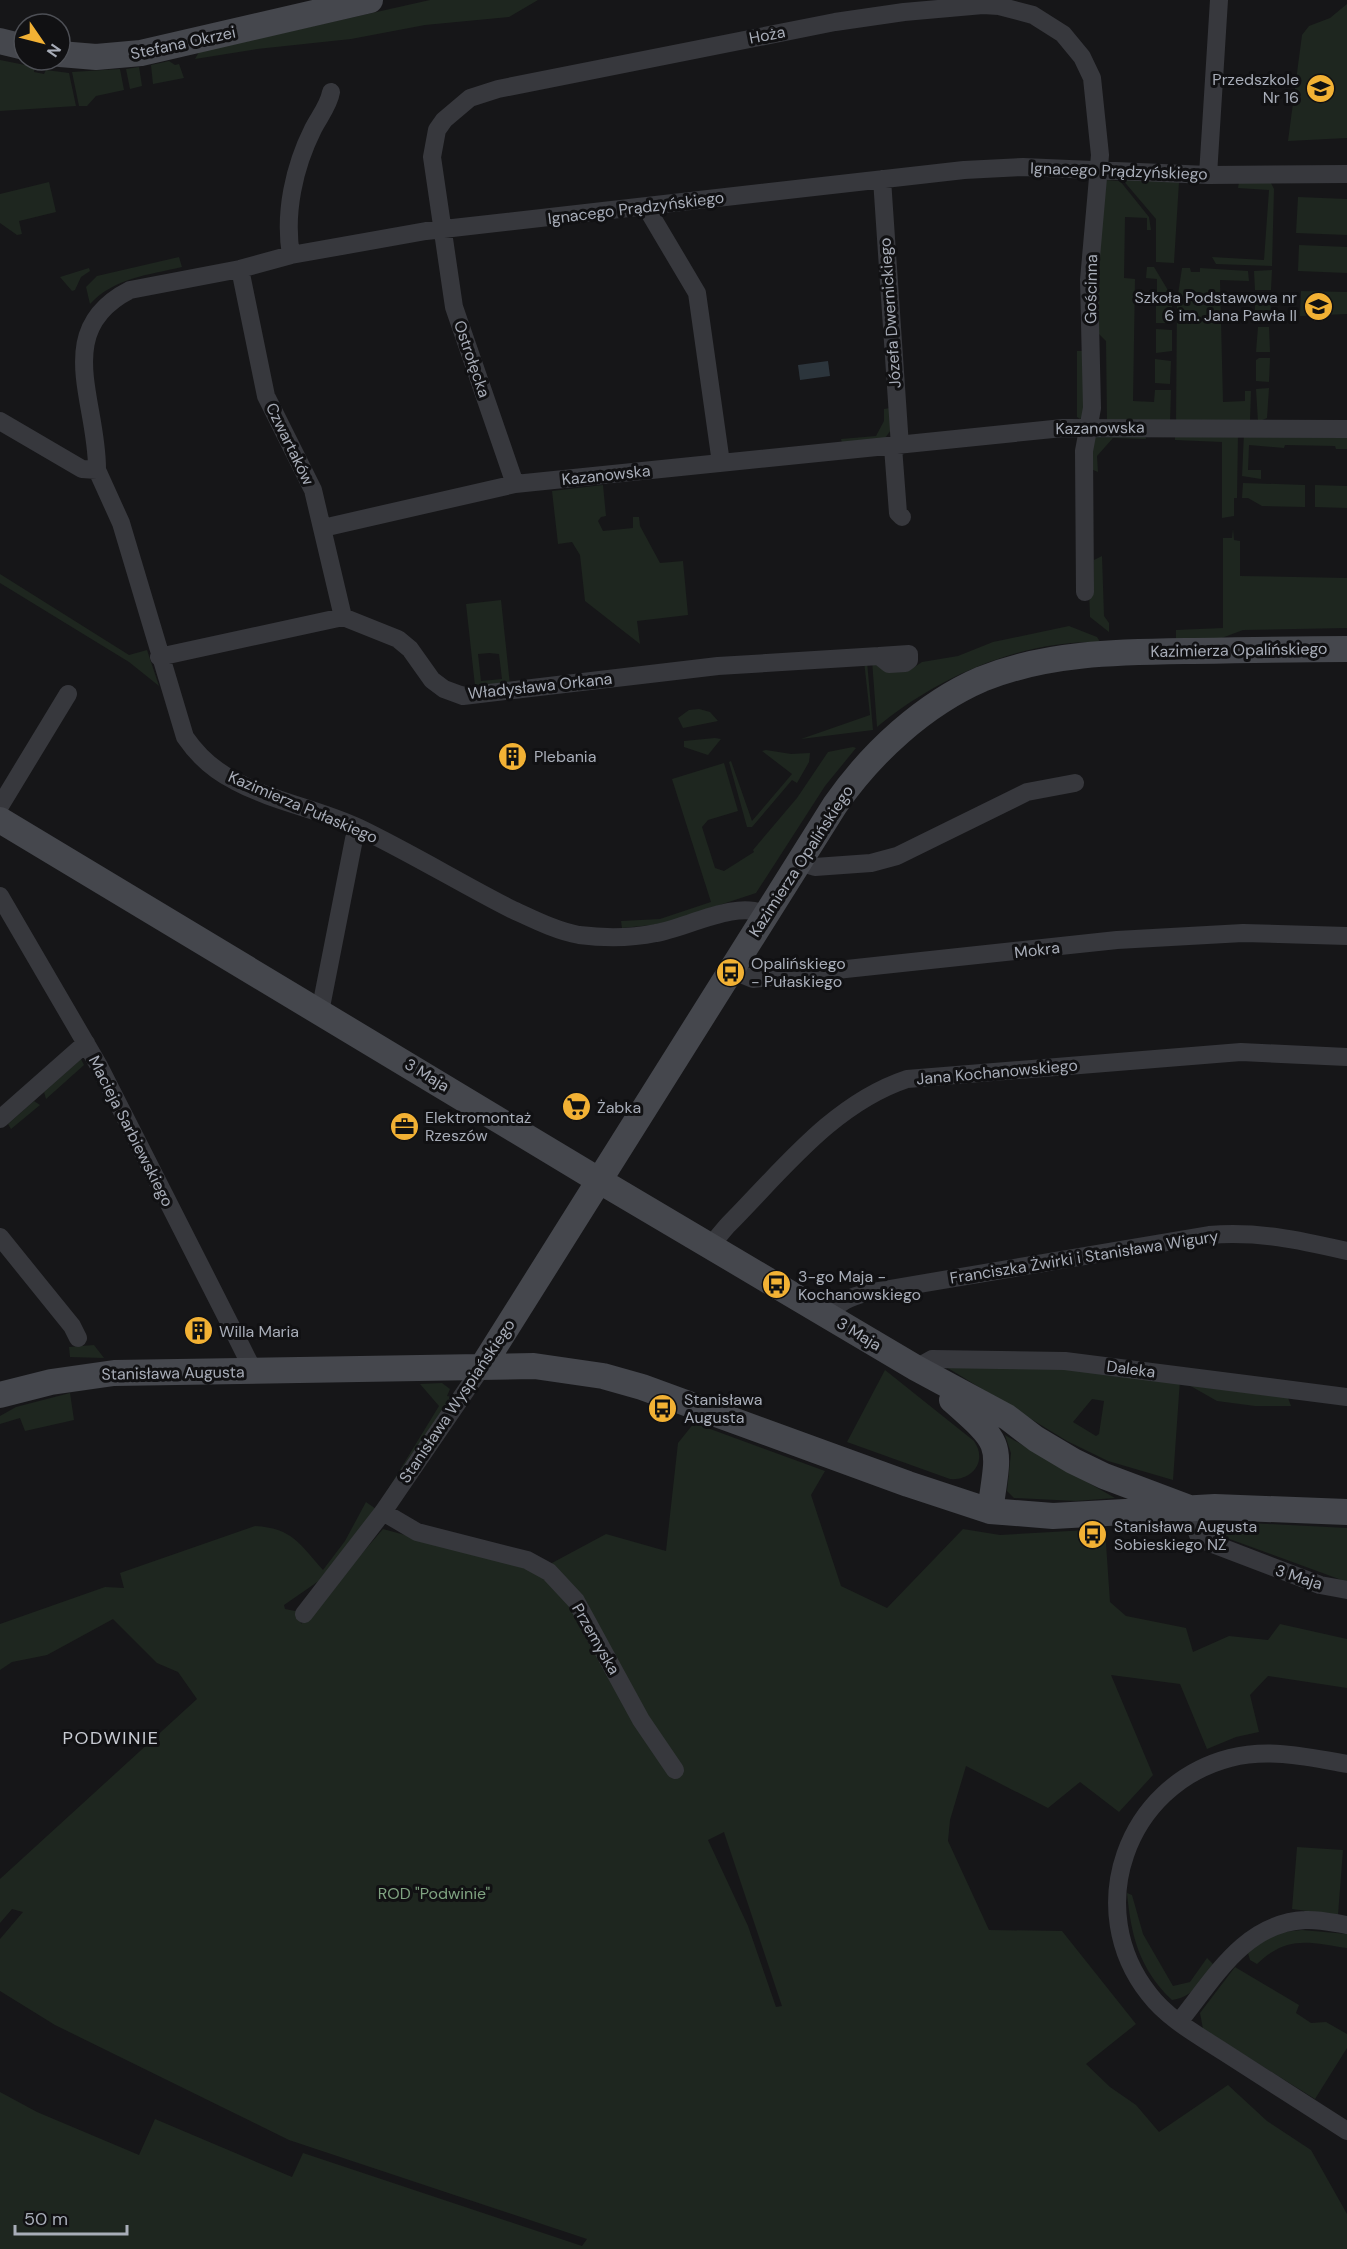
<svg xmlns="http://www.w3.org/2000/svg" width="1347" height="2249" font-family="'DM Sans',sans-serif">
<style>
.green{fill:#1e261f;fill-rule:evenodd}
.water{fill:#2c353c}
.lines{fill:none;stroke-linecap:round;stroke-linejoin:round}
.street{stroke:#37383d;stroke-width:18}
.secondary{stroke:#45474d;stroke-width:26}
.labels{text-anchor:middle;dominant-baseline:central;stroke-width:6;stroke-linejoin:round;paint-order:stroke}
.street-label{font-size:16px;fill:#a8adb8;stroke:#111113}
.poi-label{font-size:16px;fill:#a8adb8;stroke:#111113;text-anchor:start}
.park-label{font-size:16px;fill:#7fa381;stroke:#111113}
.neighbourhood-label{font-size:18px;letter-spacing:1.5px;fill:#c9ccd4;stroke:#111113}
</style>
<rect width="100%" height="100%" fill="#161618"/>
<path class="green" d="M430,0H538L509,17L425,25L351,39L257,49L195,59L199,52Z
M1347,4V138L1288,141L1302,35L1309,26L1330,18Z
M0,60L35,67L34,72L44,74L46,70L69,73L76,106L0,111Z
M169,61L175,65L179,64L184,78L153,84L151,65Z
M139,67L142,86L130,89L126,69Z
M120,69L124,90L96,96L87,106H79L72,72Z
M1122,179L1179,182L1174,263L1156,262V219Z
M1105,180L1120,181L1149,217L1151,230H1147V218L1125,217L1124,278L1135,279L1133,401L1154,402L1155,390H1171L1170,423L1107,421L1106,341L1095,330L1094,280Z
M49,182L56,212L19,221L22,234L17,235L0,223V194Z
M1239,182L1271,183L1274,189L1272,266L1216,264L1212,257L1264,260L1269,190L1238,188Z
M1298,197L1347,199V235L1296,233Z
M1299,245L1347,247V273L1298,271Z
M179,257L182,267C148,275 114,278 90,304L86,287L97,276Z
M1147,267H1154L1169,292H1157V279L1146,278Z
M89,268L90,271L81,277L75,290L72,291L60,277Z
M1182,268H1190L1191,272H1200V268L1248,271L1249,281L1220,280L1223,402L1245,401V391H1251L1250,421L1176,423L1177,301Z
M1272,270L1271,290H1255L1254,271Z
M1301,291L1347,292V314L1300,316Z
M1271,296L1270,320H1255V297Z
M1156,299H1172V323H1156Z
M1258,327H1269L1270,352H1256Z
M1156,329L1172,330V351L1156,353Z
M1077,351H1082L1085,413L1080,419L1077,417Z
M1259,358H1270L1269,382L1256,381V360Z
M1155,359L1171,361L1170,384L1155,383Z
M1269,388L1267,418L1258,422L1256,389Z
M890,408L891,430L885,438L842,443L841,439L876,436L884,421V409Z
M1244,433L1347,434V449H1336L1335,446L1285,445L1284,448L1249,445L1248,470H1261V479L1242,476Z
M1145,434L1146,439L1113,438L1097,456L1098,472L1091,469L1092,440L1095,436Z
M1175,434H1238L1237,498H1234V516L1222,518V442L1175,440Z
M1243,483L1305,485V507L1262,506L1248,498H1242Z
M603,485L606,516L601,517L598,521L603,531L633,528V517H639L640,526L660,563L683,561L688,615L637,621L640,644L585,601L580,555L572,542L558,544L552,491Z
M1315,485L1347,486V508L1315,507Z
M1233,529L1234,540L1240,541V576L1347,578V628L1243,630L1219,639L1176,640V630L1223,628V538H1232Z
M1102,556L1104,616L1109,623V632L1090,617L1089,588L1094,581V560Z
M0,574L129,655L147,650L159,686L129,662L0,583Z
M501,600L510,685L475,686L466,604ZM489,653L499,654L502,679L481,681L478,654Z
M1069,626L1097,637L1100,642C1021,640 937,677 877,727L872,660L910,670L922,662L958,656L993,642Z
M864,661H867L873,730L801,739L870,715Z
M699,709L710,712L718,721L683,728L678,718L689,710Z
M715,738L721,739L708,755L684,747V741Z
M853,747L856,748L825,786L756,893L662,924L622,928L621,921L660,919L711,902L672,779L724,763L738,811L708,820L702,827L715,868L724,871L754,852L753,850L797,798L828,752Z
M766,750L791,754L810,753L809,762L797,783L792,780L752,827H747L729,762L731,761L752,821L792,774L762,751Z
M81,1059L84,1065L46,1099L44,1092Z
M34,1101L40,1105L11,1129L8,1124Z
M94,1345L104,1358L70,1357L69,1347Z
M938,1362L1108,1369L1287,1395L1291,1406H1255L1217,1401L1180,1380L1173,1480L1108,1461L1067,1441ZM1092,1399L1104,1401L1099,1434L1096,1436L1073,1422Z
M885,1370L974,1441C988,1461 972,1481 950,1479L847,1442Z
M442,1383L450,1389L447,1396L453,1397L378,1515L326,1576L284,1605L285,1609L300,1612L301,1624L383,1529L537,1571L606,1534L666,1551L678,1443L694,1423L825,1471L811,1495L841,1586L887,1608L963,1529L1000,1535L1105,1529L1110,1602L1126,1616L1186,1628L1193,1652L1229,1636L1268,1640L1280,1624L1347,1639V1688L1268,1676L1250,1695L1259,1732L1236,1737L1207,1749L1180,1684L1111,1675L1153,1775L1119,1812L1080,1782L1048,1808L966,1766L950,1820L948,1841L989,1930L1062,1931L1136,2024L1086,2064L1110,2087L1136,2105L1159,2132L1228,2085L1267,2121L1311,2150L1347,2214V2249H0V2092L37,2112L139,2155L155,2119L292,2177L303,2153L582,2246L587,2239L289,2140L55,2025L0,1991V1939L23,1912L12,1909L0,1923V1879L197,1699L178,1672L157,1663L113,1619L47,1655L12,1662L0,1670V1624L105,1587L124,1588L120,1573L255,1526C292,1528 300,1544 323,1570L345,1541L366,1502L376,1509L439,1406L420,1384ZM724,1832L782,2006L776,2007L748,1926L708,1840Z
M70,1393L74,1420L25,1431L20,1418L0,1424V1416L16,1407Z
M1005,1435L1115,1498L1076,1501L1014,1498L1007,1491L1011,1453Z
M1229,1522L1347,1528V1582L1224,1537Z
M1297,1847L1343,1850L1338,1915L1292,1909Z
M1127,1893L1132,1895L1143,1934L1173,1986L1190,1982L1207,1958L1213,1964C1201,1981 1194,1997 1172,2000C1139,1969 1131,1935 1127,1893Z
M1302,1930L1347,1934V1948C1309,1942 1287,1935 1257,1964L1250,1960L1248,1953L1273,1933Z
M1235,1967L1299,2005L1296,2013L1311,2023L1326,2022L1347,2034V2048L1315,2099L1203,2029L1200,2013Z"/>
<path class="water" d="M828,361L830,376L800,380L798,365Z"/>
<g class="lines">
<path class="street" d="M1208,175L1219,0
M882,179L900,446
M646,207L697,293L721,463
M291,255C284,213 294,167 313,129C319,117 329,105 331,92
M240,269L266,396L313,490L343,617
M0,421L82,469L97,470L121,523L185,737C198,756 215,771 235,781C274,802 319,809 359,828C411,853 460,883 511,909C533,919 556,931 579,935C603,938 632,938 656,933C686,928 739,899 765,915
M893,447L898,513L902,517
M97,470C98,402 51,330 130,290L240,269L291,255L426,231L964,170L1023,167L1208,175L1347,174
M515,484L454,307L432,157L437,130L444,120L470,98L498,89L835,22L904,12L983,5L999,6L1033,15L1063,34L1082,57L1092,78L1100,155L1089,280L1092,408L1084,451L1085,592
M323,528L515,484L1063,428L1347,429
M159,657L343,617L398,639L410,649L432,680L444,689L463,696L718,666L879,656L889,664L905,663L909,660V654L879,656
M0,806L68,694
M799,862L815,867L871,863L897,856L1027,792L1075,783
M0,896L99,1066L235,1334L249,1362V1371
M731,970L753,979L1117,940L1243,933L1347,936
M320,1012L354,839L359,828
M0,1119L86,1043
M0,1237L72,1326L78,1338
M711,1245L727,1226C781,1172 832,1104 907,1079L1241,1052L1347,1057
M829,1316C838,1302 850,1297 866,1293L1209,1235C1259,1231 1299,1240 1347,1251
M916,1368L932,1359L1065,1361L1347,1397
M1189,1508L1198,1535L1205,1541L1320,1585L1347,1590
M383,1512L417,1532L527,1560L549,1572L576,1601L641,1720L675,1770
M304,1614L383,1512L482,1367
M1347,1764C1308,1757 1269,1748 1230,1758C1126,1785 1082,1909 1149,1994C1168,2019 1198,2035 1224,2052C1265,2078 1306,2105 1347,2131
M1179,2022C1214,1979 1244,1923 1305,1920C1319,1919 1334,1923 1347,1925"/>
<path class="secondary" d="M0,41L24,47
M60,54L96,57L141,53L370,0
M0,820L600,1181L916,1368L1007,1417L1036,1439L1073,1461L1104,1476L1189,1508
M482,1367L835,805C871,753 924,704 982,679C1049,652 1122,652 1193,651C1244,650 1296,649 1347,649
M0,1395L51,1382L114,1373L534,1366L603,1376L642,1387L908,1484L990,1511L1053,1516L1215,1507L1347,1512
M952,1400C1004,1446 1000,1442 990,1511"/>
</g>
<defs>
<symbol id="school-disc" viewBox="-11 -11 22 22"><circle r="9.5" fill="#f2b134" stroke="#111113"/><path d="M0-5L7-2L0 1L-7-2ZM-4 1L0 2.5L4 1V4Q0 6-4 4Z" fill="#111"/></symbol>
<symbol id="building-disc" viewBox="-11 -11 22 22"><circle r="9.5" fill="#f2b134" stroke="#111113"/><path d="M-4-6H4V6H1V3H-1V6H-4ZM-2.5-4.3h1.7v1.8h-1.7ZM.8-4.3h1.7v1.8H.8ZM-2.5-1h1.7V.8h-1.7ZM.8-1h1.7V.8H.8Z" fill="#111"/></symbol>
<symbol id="bus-disc" viewBox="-11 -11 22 22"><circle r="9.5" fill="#f2b134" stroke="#111113"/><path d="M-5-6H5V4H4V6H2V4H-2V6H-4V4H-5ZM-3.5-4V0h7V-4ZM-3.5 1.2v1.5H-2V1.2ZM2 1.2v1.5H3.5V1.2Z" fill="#111"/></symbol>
<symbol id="supermarket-disc" viewBox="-11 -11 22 22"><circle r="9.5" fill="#f2b134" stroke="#111113"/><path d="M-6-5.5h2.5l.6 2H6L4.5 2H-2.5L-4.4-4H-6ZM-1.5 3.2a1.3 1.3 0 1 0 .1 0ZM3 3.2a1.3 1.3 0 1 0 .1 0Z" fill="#111"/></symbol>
<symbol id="office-disc" viewBox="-11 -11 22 22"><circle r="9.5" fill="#f2b134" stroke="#111113"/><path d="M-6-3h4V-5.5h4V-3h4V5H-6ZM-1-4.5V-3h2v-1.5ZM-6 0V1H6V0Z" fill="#111"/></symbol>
</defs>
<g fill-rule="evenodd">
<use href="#school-disc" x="1304" y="72" width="33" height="33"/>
<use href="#school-disc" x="1302" y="290" width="33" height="33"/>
<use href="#building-disc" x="496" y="740" width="33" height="33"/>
<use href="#bus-disc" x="714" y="956" width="33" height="33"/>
<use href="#supermarket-disc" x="560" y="1090" width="33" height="33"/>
<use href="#office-disc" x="388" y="1110" width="33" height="33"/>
<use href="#bus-disc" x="760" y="1268" width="33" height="33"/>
<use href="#building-disc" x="182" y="1314" width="33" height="33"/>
<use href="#bus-disc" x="646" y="1392" width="33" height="33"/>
<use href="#bus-disc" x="1076" y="1518" width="33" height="33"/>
</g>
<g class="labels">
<g class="street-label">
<text transform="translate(767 35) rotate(-11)">Hoża</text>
<text transform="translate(183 43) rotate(-12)">Stefana Okrzei</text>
<text transform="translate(1119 171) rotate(2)">Ignacego Prądzyńskiego</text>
<text transform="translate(636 208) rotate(-7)">Ignacego Prądzyńskiego</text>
<text transform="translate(1091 289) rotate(-89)">Gościnna</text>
<text transform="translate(890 313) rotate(-94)">Józefa Dwernickiego</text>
<text transform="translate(472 359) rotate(71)">Ostrołęcka</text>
<text transform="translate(1100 428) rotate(-1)">Kazanowska</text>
<text transform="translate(290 444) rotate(64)">Czwartaków</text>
<text transform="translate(606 475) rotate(-6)">Kazanowska</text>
<text transform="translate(1239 650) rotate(-1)">Kazimierza Opalińskiego</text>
<text transform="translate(540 686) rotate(-6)">Władysława Orkana</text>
<text transform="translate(303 807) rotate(23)">Kazimierza Pułaskiego</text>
<text transform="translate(801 861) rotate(-57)">Kazimierza Opalińskiego</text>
<text transform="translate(1037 950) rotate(-7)">Mokra</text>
<text transform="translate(997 1072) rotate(-5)">Jana Kochanowskiego</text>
<text transform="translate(427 1075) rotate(31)">3 Maja</text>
<text transform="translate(131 1131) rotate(63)">Macieja Sarbiewskiego</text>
<text transform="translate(1084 1257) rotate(-9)">Franciszka Żwirki i Stanisława Wigury</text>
<text transform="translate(859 1334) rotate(31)">3 Maja</text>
<text transform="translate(1131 1369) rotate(7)">Daleka</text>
<text transform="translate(173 1373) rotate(-1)">Stanisława Augusta</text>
<text transform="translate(457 1401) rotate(-56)">Stanisława Wyspiańskiego</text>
<text transform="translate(1299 1577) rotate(18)">3 Maja</text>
<text transform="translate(596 1639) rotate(60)">Przemyska</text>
</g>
<g class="poi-label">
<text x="1299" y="79" text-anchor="end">Przedszkole<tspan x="1299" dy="18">Nr 16</tspan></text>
<text x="1297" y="297" text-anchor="end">Szkoła Podstawowa nr<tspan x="1297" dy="18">6 im. Jana Pawła II</tspan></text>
<text x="534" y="756">Plebania</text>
<text x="751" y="963">Opalińskiego<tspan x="751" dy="18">- Pułaskiego</tspan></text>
<text x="597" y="1107">Żabka</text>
<text x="425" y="1117">Elektromontaż<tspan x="425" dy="18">Rzeszów</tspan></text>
<text x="798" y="1276">3-go Maja -<tspan x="798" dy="18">Kochanowskiego</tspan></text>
<text x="219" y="1331">Willa Maria</text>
<text x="684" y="1399">Stanisława<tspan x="684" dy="18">Augusta</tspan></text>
<text x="1114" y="1526">Stanisława Augusta<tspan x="1114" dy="18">Sobieskiego NŻ</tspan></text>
</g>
<g class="park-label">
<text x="434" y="1893">ROD "Podwinie"</text>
</g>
<g class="neighbourhood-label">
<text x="111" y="1738">PODWINIE</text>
</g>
</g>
<g transform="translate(42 42) rotate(125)"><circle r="28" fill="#111113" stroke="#4d4f55" stroke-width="1.5"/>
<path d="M0-4.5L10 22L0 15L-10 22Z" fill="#f2b134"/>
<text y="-9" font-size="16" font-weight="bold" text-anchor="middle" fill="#a8adb8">N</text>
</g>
<path d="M15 2225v9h112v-9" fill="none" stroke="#a8adb8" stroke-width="3"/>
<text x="24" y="2225" font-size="18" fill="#a8adb8" stroke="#111113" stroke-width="4.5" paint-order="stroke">50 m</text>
</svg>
